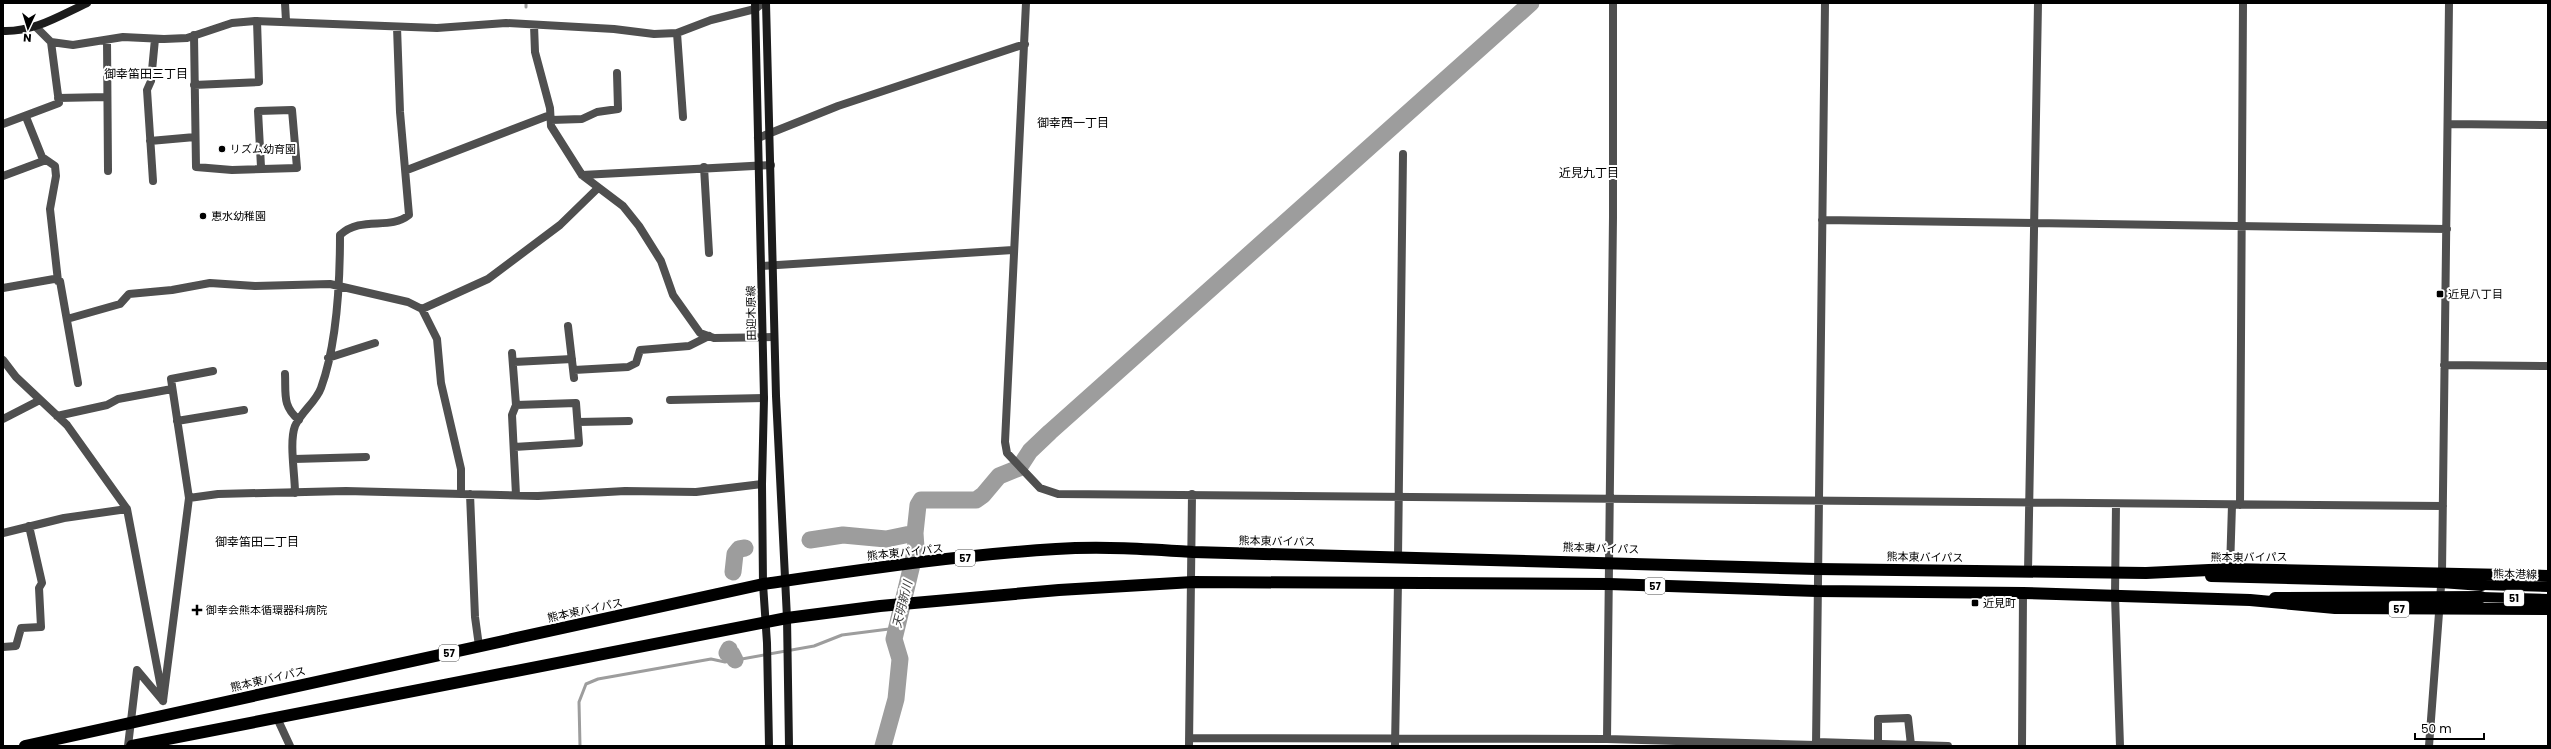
<svg xmlns="http://www.w3.org/2000/svg" width="2551" height="749" font-family="Poppins,'Noto Sans JP',sans-serif">
<style>
.lines{fill:none;stroke-linecap:round;stroke-linejoin:round}
.stream{stroke:#9d9d9d;stroke-width:3}
.river{stroke:#9d9d9d;stroke-width:17}
.street{stroke:#4f4f4f;stroke-width:8}
.secondary{stroke:#1c1c1c;stroke-width:8}
.primary{stroke:#000;stroke-width:10}
.highway{stroke:#000;stroke-width:12}
.poi-dot{fill:#000;stroke:#fff;stroke-width:1.5}
.labels{text-anchor:middle;dominant-baseline:central;stroke-width:4;stroke-linejoin:round;paint-order:stroke}
.shield{fill:#fff;stroke:#4c4c4c;stroke-width:1}
.shield-label{font-size:10px;font-weight:bold;fill:#000}
.poi-label{font-size:11px;fill:#000;stroke:#fff;text-anchor:start}
.street-label{font-size:11px;fill:#000;stroke:#fff}
.neighbourhood-label{font-size:12px;fill:#000;stroke:#fff}
.water-label{font-size:12px;font-style:italic;fill:#3e3e3e;stroke:#fff}
</style>
<rect width="100%" height="100%" fill="#fff"/>
<g class="lines">
<path class="stream" d="M526,7V3
M580,746L579,702L586,684L598,679L711,659L725,662L814,646L842,635L897,628"/>
<path class="river" d="M810,540L843,535L886,539L915,533L918,505L921,500H976L983,495L999,476L1019,468L1030,451L1050,432L1531,3
M733,572L735,554L739,549L745,548
M729,649L727,653L732,654L735,660
M883,746L896,699L900,659L894,639L916,548L915,533"/>
<path class="street" d="M285,3L286,21
M1026,3L1005,442L1007,453L1040,488L1058,494L2443,506
M534,25L535,52L550,108L551,126L582,175L623,206L639,226L661,261L673,295L700,333L714,338L774,337
M36,27L51,42L73,45L123,37L164,39L187,38L232,23L255,21L437,28L506,23L614,29L654,34L677,33L711,20L755,9L763,3
M677,33L683,117
M194,35L196,167L232,170L297,168L292,110L258,111L261,167
M107,40L108,171
M194,85L259,82L257,21
M58,98L107,97
M26,117L42,157L55,166L56,176L50,209L58,281
M551,120L582,119L597,112L618,109L617,73
M3,124L59,103L51,42
M2448,124L2548,125
M758,138L838,106L1025,44
M150,141L195,137
M704,167L709,253
M407,170L550,115
M582,175L771,165
M3,176L46,160
M153,181L147,90L151,81L155,39
M1822,220L2447,229
M761,266L1013,250
M3,288L54,279L60,281L78,383
M422,309L488,279L560,225L598,188
M67,319L120,304L129,294L172,290L210,283L255,286L330,284L408,302L422,309L437,339L441,383L461,469V494
M568,326L574,378
M512,353L516,405L512,415L516,495
M328,358L375,343
M3,360L16,377L67,425L127,509L162,693
M514,362L572,359
M2444,365L2548,366
M574,370L628,367L636,363L640,350L689,346L709,336
M285,374C286,394 282,406 299,420
M670,400L764,398
M57,416L107,405L118,399L172,389
M3,419L40,400
M177,421L244,410
M578,422L629,421
M514,447L579,443L576,403L516,405
M294,459L366,457
M295,493C295,475 289,442 295,426C301,412 316,402 321,388C337,344 340,281 340,235C362,215 389,231 409,215L400,112L397,27
M470,494L475,617L479,646
M189,498L171,379L213,371
M2116,504L2115,596L2120,746
M2240,505L2243,3
M3,533L64,518L127,509
M1398,557L1403,154
M2230,569L2232,505
M2028,572L2038,3
M3,647L16,646L21,628L41,627L39,588L42,583L29,526
M163,701L189,498L218,494L346,491L538,496L625,491L696,492L762,484
M277,718L290,746
M1189,738L1607,739L1816,745
M1607,739L1613,217V3
M1816,742L1948,746
M1878,744V719L1908,718L1911,745
M128,746L137,670L163,701
M1189,746L1192,494
M1395,746L1398,582
M1816,746L1825,3
M2022,746L2023,593
M2429,746L2442,573L2449,3"/>
<path class="secondary" d="M755,3L764,398L762,484L763,584L767,643L769,746
M766,3L776,396L787,618L789,746
M3,31C34,32 59,16 87,3"/>
<path class="primary" d="M2482,585L2548,587
M2481,597L2548,599"/>
<path class="highway" d="M2211,576L2441,582L2482,585
M2275,598L2481,597
M25,746L763,584C860,570 958,555 1056,549C1101,546 1147,549 1193,552L1817,569L2146,573L2230,569L2548,576
M132,746L787,618L880,606L1059,590L1193,582L1609,584L1817,591L2023,593L2250,600L2335,608L2548,609"/>
</g>
<g class="poi-dot">
<circle cx="222" cy="149" r="4"/>
<circle cx="203" cy="216" r="4"/>
<rect x="2436" y="290" width="8" height="8" rx="2"/>
<rect x="1971" y="599" width="8" height="8" rx="2"/>
<path d="M195 604h4v4h4v4h-4v4h-4v-4h-4v-4h4z"/>
</g>
<g class="labels">
<g class="shield">
<rect x="955" y="550" width="20" height="16" rx="3"/>
<rect x="1645" y="578" width="20" height="16" rx="3"/>
<rect x="2504" y="590" width="20" height="16" rx="3"/>
<rect x="2389" y="601" width="20" height="16" rx="3"/>
<rect x="439" y="645" width="20" height="16" rx="3"/>
</g>
<g class="shield-label">
<text x="965" y="558">57</text>
<text x="1655" y="586">57</text>
<text x="2514" y="598">51</text>
<text x="2399" y="609">57</text>
<text x="449" y="653">57</text>
</g>
<g class="poi-label">
<text x="230" y="149">リズム幼育園</text>
<text x="211" y="216">恵水幼稚園</text>
<text x="2448" y="294">近見八丁目</text>
<text x="1983" y="603">近見町</text>
<text x="206" y="610">御幸会熊本循環器科病院</text>
</g>
<g class="street-label">
<text transform="translate(751 313) rotate(-91)">田迎木原線</text>
<text transform="translate(1277 541) rotate(1)">熊本東バイパス</text>
<text transform="translate(1601 548) rotate(2)">熊本東バイパス</text>
<text transform="translate(905 552) rotate(-6)">熊本東バイパス</text>
<text transform="translate(1925 557) rotate(1)">熊本東バイパス</text>
<text x="2249" y="557">熊本東バイパス</text>
<text transform="translate(2515 574) rotate(1)">熊本港線</text>
<text transform="translate(585 610) rotate(-12)">熊本東バイパス</text>
<text transform="translate(268 679) rotate(-13)">熊本東バイパス</text>
</g>
<g class="neighbourhood-label">
<text x="146" y="73">御幸笛田三丁目</text>
<text x="1073" y="122">御幸西一丁目</text>
<text x="1589" y="172">近見九丁目</text>
<text x="257" y="541">御幸笛田二丁目</text>
</g>
<g class="water-label">
<text transform="translate(902 604) rotate(-76)">天明新川</text>
</g>
</g>
<rect width="2551" height="749" fill="none" stroke="#000000" stroke-width="8"/>
<g transform="translate(28 28) rotate(184)" stroke="#ffffff" stroke-width="3" paint-order="stroke">
<path d="M0-3L7 15L0 10L-7 15Z" fill="#000000"/>
<text y="-6" font-size="11" font-weight="bold" text-anchor="middle" fill="#000000">N</text>
</g>
<path d="M2415 733v6h69v-6" fill="none" stroke="#000000" stroke-width="2"/>
<text x="2421" y="733" font-size="12" fill="#000000" stroke="#ffffff" stroke-width="3" paint-order="stroke">50 m</text>
</svg>
